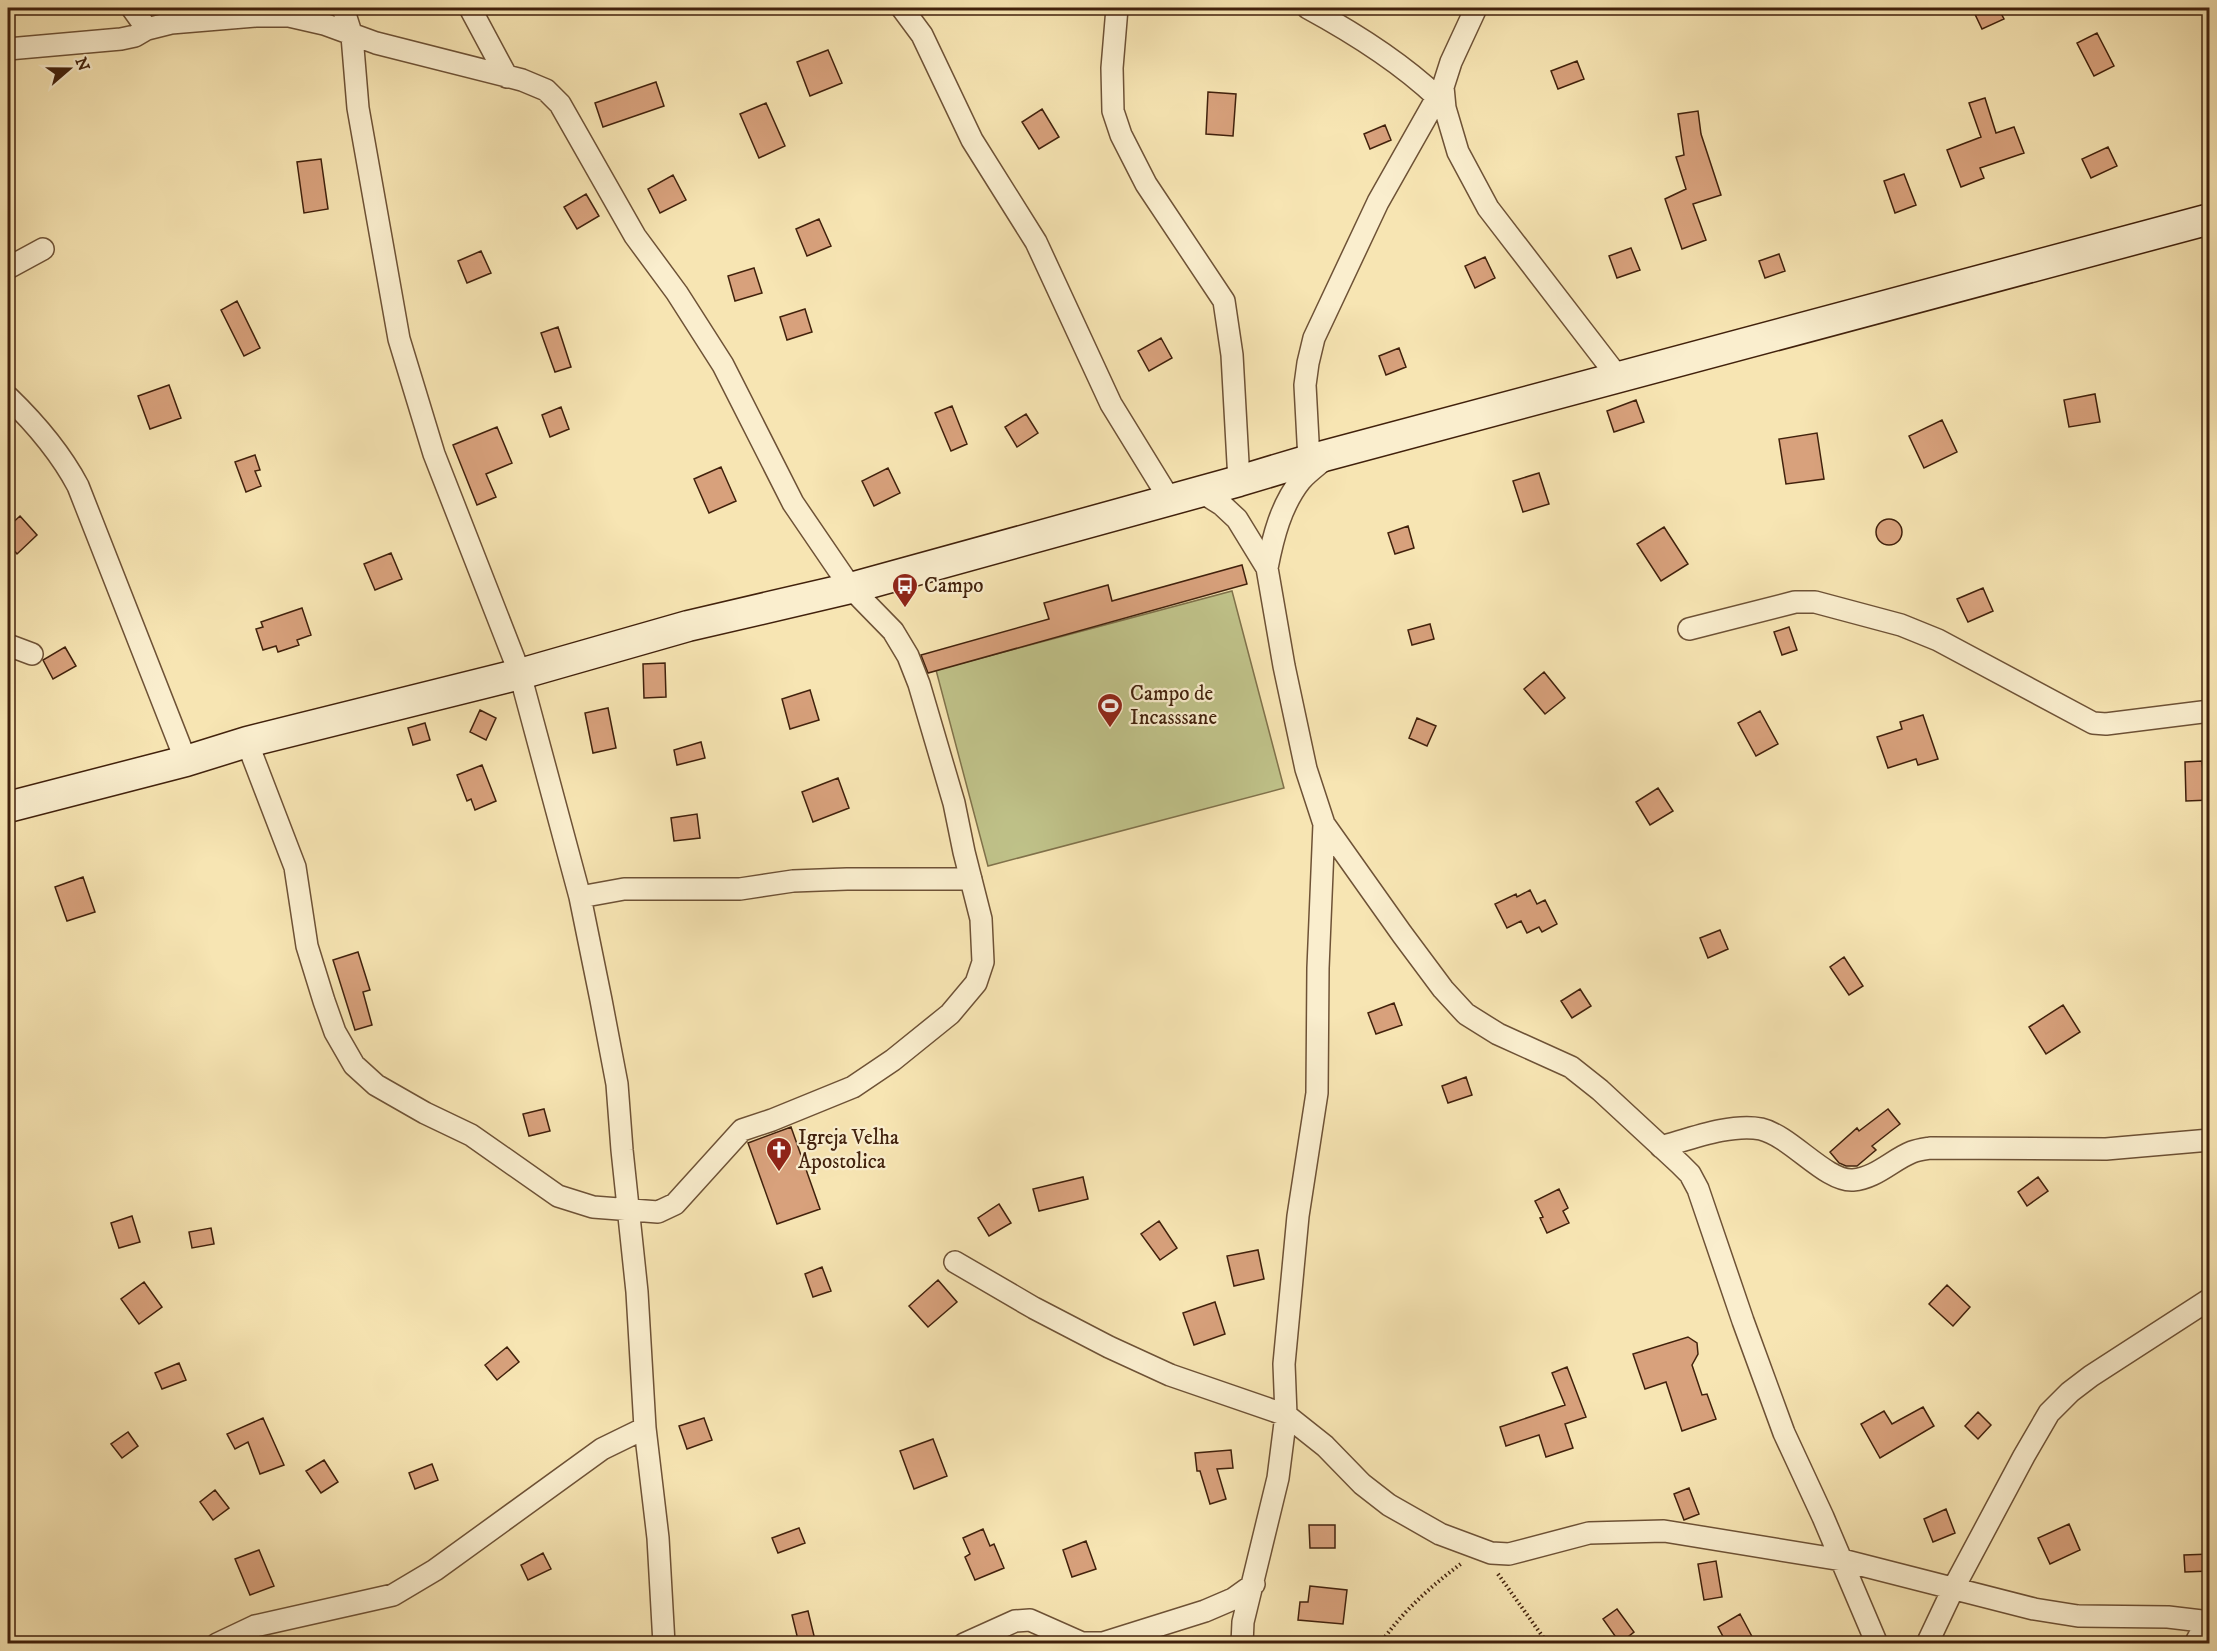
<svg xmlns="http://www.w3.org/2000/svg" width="2217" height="1651" font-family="'IM FELL DW Pica',serif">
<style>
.green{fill:#c0c38a;stroke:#80724b;stroke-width:1.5}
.building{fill:#d8a17c;stroke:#41210c;stroke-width:1.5}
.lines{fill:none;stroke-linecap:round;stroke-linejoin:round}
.street-casing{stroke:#6e5236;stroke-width:24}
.secondary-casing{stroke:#41210c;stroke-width:33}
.path{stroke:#41210c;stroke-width:4;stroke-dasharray:1.5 3;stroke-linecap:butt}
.street{stroke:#faeece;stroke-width:21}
.secondary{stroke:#faeece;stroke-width:30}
.labels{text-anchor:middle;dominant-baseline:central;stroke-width:4.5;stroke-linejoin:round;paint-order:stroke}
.poi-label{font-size:21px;fill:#41210c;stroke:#faeece;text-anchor:start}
</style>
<rect width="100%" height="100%" fill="#f7e5b3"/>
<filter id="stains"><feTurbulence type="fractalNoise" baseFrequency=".00333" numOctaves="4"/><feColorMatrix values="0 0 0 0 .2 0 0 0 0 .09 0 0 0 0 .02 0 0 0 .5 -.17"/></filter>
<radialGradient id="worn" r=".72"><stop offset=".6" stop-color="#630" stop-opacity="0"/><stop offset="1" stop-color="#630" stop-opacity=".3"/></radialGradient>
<path class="green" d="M1232,591L1284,788L988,866L936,670Z"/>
<path class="building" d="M1972,8H1998L2004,19L1982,29Z
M2097,33L2114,66L2094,76L2077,43Z
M828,50L842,83L810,96L797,62Z
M1577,61L1584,79L1558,89L1551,71Z
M656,82L664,106L603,127L595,103Z
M1208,92L1236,94L1233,136L1206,134Z
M1985,98L1996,133L2014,127L2024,153L1980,168L1984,178L1961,187L1947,150L1981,137L1969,103Z
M766,103L785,146L759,158L740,114Z
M1042,109L1059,137L1039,149L1022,122Z
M1698,111L1701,134L1721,195L1693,204L1706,240L1682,249L1665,199L1686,189L1676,157L1684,155L1678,114Z
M1385,125L1391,140L1370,149L1364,134Z
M2108,147L2117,166L2091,178L2082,159Z
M321,159L328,209L304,213L297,162Z
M1904,174L1916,205L1895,213L1884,181Z
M673,175L686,200L660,213L648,189Z
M586,194L599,216L577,229L564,207Z
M819,219L831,246L807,256L796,229Z
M1631,248L1640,270L1617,278L1609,256Z
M481,251L491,273L467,283L458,261Z
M1779,254L1785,271L1765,278L1759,261Z
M1485,257L1495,278L1475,288L1465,266Z
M754,268L762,293L735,301L728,276Z
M237,301L260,348L244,356L221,310Z
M805,309L812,332L787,340L780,317Z
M558,327L571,367L555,372L541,333Z
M1161,338L1172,358L1149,371L1138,351Z
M1399,348L1406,367L1386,375L1379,356Z
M169,385L181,418L150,429L138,396Z
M2095,394L2100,422L2069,427L2064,400Z
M1636,400L1644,422L1614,432L1607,411Z
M952,406L967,444L951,451L935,413Z
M561,407L569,429L550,437L542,415Z
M1026,414L1038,433L1017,447L1005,427Z
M1942,420L1957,452L1924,468L1909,436Z
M497,427L512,463L486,474L496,497L477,505L453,445Z
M1817,433L1824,479L1786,484L1779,439Z
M255,455L260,470L255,471L261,486L246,492L235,462Z
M721,467L736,501L709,513L694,479Z
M888,468L900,493L874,506L862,481Z
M1539,473L1549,504L1523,512L1513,481Z
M20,516L37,535L17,554L8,543V527Z
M1876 532a13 13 0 1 1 26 0a13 13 0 1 1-26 0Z
M1408,526L1414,548L1395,554L1388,533Z
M1664,527L1688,564L1661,581L1637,544Z
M391,553L402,579L375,590L364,564Z
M1242,565L1247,584L928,673L921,655L1049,619L1044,603L1108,585L1112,601Z
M1983,588L1993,611L1968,622L1957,599Z
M302,608L311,635L297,640L299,645L278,652L276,646L263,650L256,629L263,627L261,622Z
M1430,624L1434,639L1412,645L1408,630Z
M1789,627L1797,650L1782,655L1774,632Z
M65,647L76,666L53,679L43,660Z
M665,663L666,697L644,698L643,664Z
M1544,672L1565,698L1545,714L1524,689Z
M810,690L819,720L790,729L782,699Z
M608,708L616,748L593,753L585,713Z
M480,710L496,718L486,740L470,732Z
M1760,711L1778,744L1756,756L1738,723Z
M1923,715L1938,759L1918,765L1916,759L1888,768L1877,737L1902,729L1900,722Z
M1417,718L1436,726L1427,746L1409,738Z
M425,723L430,740L413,745L408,728Z
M701,742L705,758L677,765L674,750Z
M2202,761L2203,771H2210V800L2186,801L2185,762Z
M482,765L496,801L475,810L471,799L467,801L457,775Z
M838,778L849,808L813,822L802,792Z
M1658,788L1673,811L1650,825L1636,802Z
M697,814L700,838L674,841L671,818Z
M83,877L95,912L67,921L55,887Z
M1530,890L1537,904L1545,900L1557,924L1542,932L1539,927L1527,933L1521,921L1507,928L1495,904L1516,894L1517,897Z
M1720,930L1728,949L1708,958L1700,938Z
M358,952L370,990L363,992L372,1025L355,1030L333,960Z
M1844,957L1863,986L1849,995L1830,967Z
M1580,989L1591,1006L1572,1018L1561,1001Z
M1394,1003L1402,1025L1376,1034L1368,1013Z
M2063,1005L2080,1032L2046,1054L2029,1027Z
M1466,1077L1472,1095L1448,1103L1442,1086Z
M544,1109L550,1131L529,1136L523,1114Z
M1888,1109L1900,1124L1872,1146L1876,1150L1857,1166H1846L1839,1163L1830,1152L1857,1128L1859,1131Z
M791,1127L820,1209L777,1224L748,1143Z
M1083,1177L1088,1199L1039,1211L1033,1189Z
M2038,1177L2048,1191L2027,1206L2018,1192Z
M1559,1189L1568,1208L1563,1211L1569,1223L1547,1233L1540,1218L1543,1217L1535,1201Z
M999,1204L1011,1223L989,1236L978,1218Z
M132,1216L140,1242L119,1248L111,1223Z
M1159,1221L1177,1248L1160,1260L1141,1234Z
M211,1228L214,1244L192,1248L189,1232Z
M1258,1250L1264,1279L1234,1286L1227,1256Z
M822,1267L831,1291L813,1297L805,1274Z
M938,1280L957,1302L928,1327L909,1306Z
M144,1282L162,1307L139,1324L121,1299Z
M1947,1285L1970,1307L1953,1326L1929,1304Z
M1215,1302L1225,1334L1194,1345L1183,1313Z
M1688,1337L1697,1343L1698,1354L1692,1365L1702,1395L1707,1394L1716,1419L1682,1431L1666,1382L1645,1389L1633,1354Z
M507,1347L519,1362L497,1380L485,1365Z
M179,1363L186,1380L162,1389L155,1373Z
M1567,1367L1586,1417L1565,1424L1573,1448L1546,1457L1539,1435L1506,1446L1500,1427L1565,1405L1552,1373Z
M1923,1407L1934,1426L1880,1458L1861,1424L1884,1411L1892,1424Z
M1978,1412L1991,1425L1978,1439L1965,1426Z
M263,1418L284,1465L260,1474L248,1442L235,1449L227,1434Z
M704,1418L712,1440L687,1449L679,1426Z
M128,1432L138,1446L122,1458L111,1444Z
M933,1439L947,1476L914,1489L900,1451Z
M1231,1450L1233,1468L1217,1469L1226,1499L1210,1504L1200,1471H1197L1195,1453Z
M324,1460L338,1482L321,1493L306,1471Z
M432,1464L438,1480L415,1489L409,1473Z
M1689,1488L1699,1514L1684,1520L1674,1494Z
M215,1490L229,1508L213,1520L200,1502Z
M1946,1509L1955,1533L1933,1542L1924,1519Z
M2069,1524L2080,1550L2050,1564L2038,1538Z
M1309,1525H1335V1548H1310Z
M799,1528L805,1543L778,1553L772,1538Z
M983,1529L990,1546L994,1544L1004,1568L975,1580L965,1557L970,1554L963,1538Z
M1086,1541L1096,1569L1072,1577L1063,1550Z
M259,1550L274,1586L250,1595L235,1559Z
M543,1553L551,1569L528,1580L521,1565Z
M2210,1554V1571L2185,1572L2184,1555Z
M1716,1561L1722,1597L1704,1600L1698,1564Z
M1310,1586L1347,1590L1343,1624L1298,1620L1300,1602H1308Z
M1617,1609L1634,1632L1620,1643L1603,1619Z
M808,1611L816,1644H799L792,1615Z
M1740,1614L1756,1644H1727L1718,1627Z"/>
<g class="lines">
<defs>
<path id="street" d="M132,8L147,29
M343,8L352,36L358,108L399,339L434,454L520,674L580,897L601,1000L617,1084L622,1150L637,1292L645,1428L658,1538L664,1644
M470,8L507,77
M902,8L922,35L972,140L1036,242L1111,404L1170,500
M1117,8L1112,68L1113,111L1121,135L1146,184L1224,301L1232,355L1239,481
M1308,8C1354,33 1399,61 1437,97
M1476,8L1451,62L1443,87L1445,108L1458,152L1488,208L1618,377
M8,49L121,39L135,36L147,29L171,23L256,16H289L324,24L376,43L522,80L546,90L560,104L635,236L677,293L723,365L793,503L851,588L893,631L908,656L919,684L954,803L964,852L981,919L983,962L976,983L950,1014L893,1060L853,1087L772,1120L742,1130L675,1204L658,1212L593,1207L558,1196L471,1135L425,1113L376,1085L354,1065L335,1032L324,1001L307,946L295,867L247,742
M8,268L43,249
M8,397C36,424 60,452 78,486L186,761
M1309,460L1305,385L1308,363L1314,338L1378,202L1443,87
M1200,491L1222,505L1237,519L1267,568L1284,666L1306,769L1324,824L1402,934L1443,989L1466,1014L1498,1034L1571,1067L1600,1090L1680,1164L1690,1174L1698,1189L1743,1321L1784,1433L1823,1517L1877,1644
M1267,568C1273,537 1281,505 1301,480C1308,472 1318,465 1326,458
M1689,629L1795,602H1815L1901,625L1938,640L2093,723L2106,724L2210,711
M8,645L32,654
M580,897L624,889H740L793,881L847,879H971
M1661,1147C1690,1139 1731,1123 1761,1129C1791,1136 1826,1182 1853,1180C1876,1178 1892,1160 1912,1152C1917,1150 1924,1149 1930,1148L2106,1149L2210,1140
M955,1262L1034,1308L1109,1347L1170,1375L1286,1415L1325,1446L1362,1484L1389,1505L1440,1534L1491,1553L1509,1554L1589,1533L1664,1531L1842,1560L2034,1609L2078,1616L2168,1617L2210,1622
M217,1644L255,1626L393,1595L435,1570L602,1449L645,1428
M964,1644L1015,1621L1030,1620L1082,1643H1103L1205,1611L1233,1599L1254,1584
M1242,1644L1243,1622L1278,1478L1286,1415L1284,1364L1298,1216L1317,1093L1318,968L1324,824
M1927,1644L1953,1589L2024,1456L2049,1413L2070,1392L2091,1376L2210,1299
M2195,1644L2207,1621"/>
<path id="secondary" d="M8,807L186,761L247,742L520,674L688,626L851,588L1239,481L1309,460L2210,219"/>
</defs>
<use href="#street" class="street-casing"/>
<use href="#secondary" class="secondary-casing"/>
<path class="path" d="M1498,1574L1548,1644
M1380,1644C1402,1612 1431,1586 1462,1563"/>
<use href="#street" class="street"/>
<use href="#secondary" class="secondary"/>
</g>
<defs>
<symbol id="bus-pin" viewBox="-11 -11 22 30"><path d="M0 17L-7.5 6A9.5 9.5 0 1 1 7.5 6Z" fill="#8f2418" stroke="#faeece"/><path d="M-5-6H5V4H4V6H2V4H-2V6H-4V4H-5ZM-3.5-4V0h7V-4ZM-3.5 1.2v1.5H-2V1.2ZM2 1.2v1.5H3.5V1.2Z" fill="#fff"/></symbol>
<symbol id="stadium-pin" viewBox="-11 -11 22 30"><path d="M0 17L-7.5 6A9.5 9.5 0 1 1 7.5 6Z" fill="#8f2418" stroke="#faeece"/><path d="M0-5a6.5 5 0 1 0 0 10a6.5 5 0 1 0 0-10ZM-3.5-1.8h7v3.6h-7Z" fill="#fff"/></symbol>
<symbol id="church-pin" viewBox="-11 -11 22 30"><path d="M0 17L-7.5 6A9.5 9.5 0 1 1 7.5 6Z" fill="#8f2418" stroke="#faeece"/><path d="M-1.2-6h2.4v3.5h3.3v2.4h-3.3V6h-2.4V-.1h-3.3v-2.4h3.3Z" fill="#fff"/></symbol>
</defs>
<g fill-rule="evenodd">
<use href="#bus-pin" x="890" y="571" width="30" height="40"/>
<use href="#stadium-pin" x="1095" y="691" width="30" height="40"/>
<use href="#church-pin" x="764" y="1135" width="30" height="40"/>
</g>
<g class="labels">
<g class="poi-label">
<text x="924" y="586">Campo</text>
<text x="1130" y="694">Campo de<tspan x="1130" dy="24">Incasssane</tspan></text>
<text x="798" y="1138">Igreja Velha<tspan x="798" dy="24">Apostolica</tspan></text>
</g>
</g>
<rect width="2217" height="1651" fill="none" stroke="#f7e5b3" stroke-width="30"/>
<rect x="9" y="9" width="2199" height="1633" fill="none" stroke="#41210c" stroke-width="3"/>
<rect x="15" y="15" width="2187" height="1621" fill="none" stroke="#41210c" stroke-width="1.5"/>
<g transform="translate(69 69) rotate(70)" stroke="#faeece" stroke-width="4.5" paint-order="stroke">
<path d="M0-4.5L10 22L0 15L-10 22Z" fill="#41210c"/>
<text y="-9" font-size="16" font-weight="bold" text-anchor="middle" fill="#41210c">N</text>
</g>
<rect width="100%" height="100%" filter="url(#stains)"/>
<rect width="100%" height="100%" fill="url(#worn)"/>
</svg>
